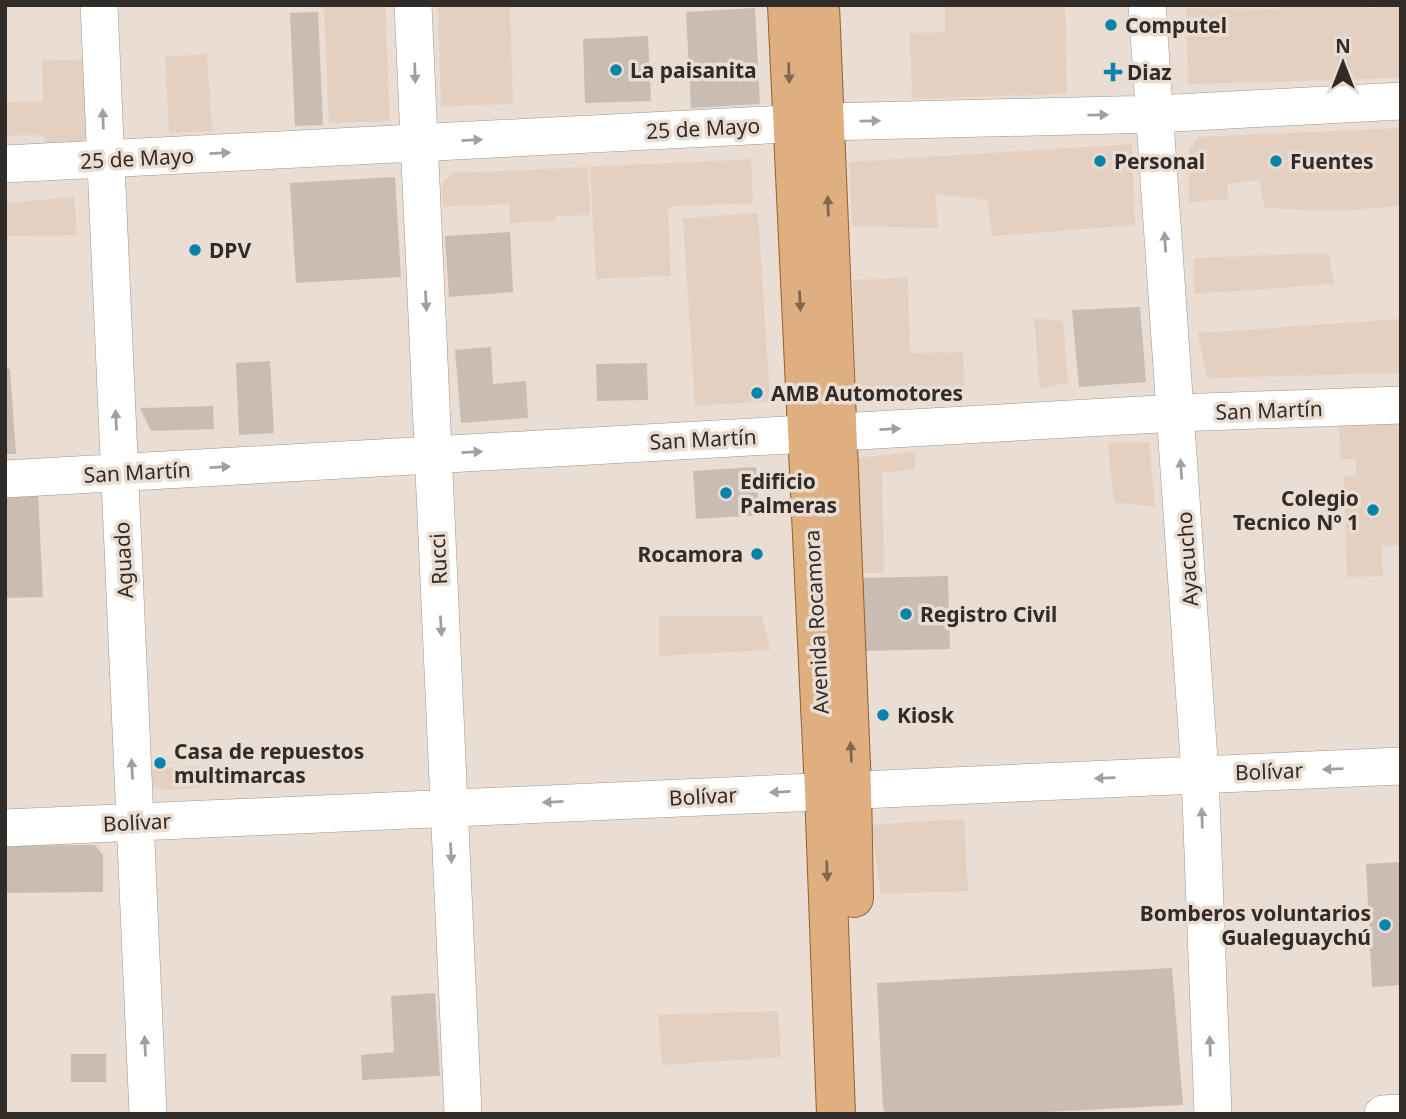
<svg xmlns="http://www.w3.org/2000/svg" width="1406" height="1119" font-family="'Noto Sans',sans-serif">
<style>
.built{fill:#e4d0c1}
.building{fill:#c9bcb2}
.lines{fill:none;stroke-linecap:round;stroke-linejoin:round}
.minor-casing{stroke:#a0938a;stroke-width:38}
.major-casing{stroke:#955e2b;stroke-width:40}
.minor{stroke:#fff;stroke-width:37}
.major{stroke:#e0af80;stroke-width:38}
.oneway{fill:#a2a09e}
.oneway2{fill:#806750}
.poi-dot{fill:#0683a8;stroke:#eaddd3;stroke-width:2.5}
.labels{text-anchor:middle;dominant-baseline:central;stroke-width:7;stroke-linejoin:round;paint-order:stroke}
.poi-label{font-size:21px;font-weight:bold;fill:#312c28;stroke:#eaddd3;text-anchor:start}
.street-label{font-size:21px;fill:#312c28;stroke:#eaddd3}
</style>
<rect width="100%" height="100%" fill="#eaddd3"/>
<path class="built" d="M385,5L390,121L329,123L324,7Z
M438,5H510L513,104L441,106Z
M1065,5L1067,94L912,99L910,33L945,32V7Z
M1279,5H1366L1367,9L1401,5V78L1188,84L1186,8L1278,9Z
M207,54L212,131L169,133L165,57Z
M90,59L94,145L45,146L44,135L5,136V103L43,101L42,61Z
M1401,128V206L1334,211L1265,208L1259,180L1227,184L1228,199L1189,202V150L1199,137Z
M1132,144L1135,225L992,236L987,200L935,194L938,228L852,226L849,162Z
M751,159L753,203L668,207L671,276L596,279L590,167Z
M588,167L590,215L556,216L555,221L510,223L509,204L443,207L442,182L454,173Z
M74,197L77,235L5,236V203Z
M758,213L770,401L695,406L683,218Z
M1329,253L1334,284L1194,294V258Z
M908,278L910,353L963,352L964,390L856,394L853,280Z
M1034,318L1063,321L1068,383L1040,388Z
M1401,319V373L1207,378L1198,333Z
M1401,420V545L1382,546L1383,576L1347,577L1344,476L1356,475V459H1340L1339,422Z
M1149,442L1155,506L1114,503L1108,443Z
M915,452V469L882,473L884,573H861L856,458Z
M659,616H762L770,650L659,656Z
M199,766L200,788L163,790L150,784L149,769Z
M964,819L968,891L881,894L871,825Z
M778,1011L781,1057L662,1065L658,1015Z"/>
<path class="building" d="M755,8L760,104L691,108L686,12Z
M318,12L323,125L295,126L290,13Z
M648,36L651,101L585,103L583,39Z
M395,177L401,277L296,283L290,183Z
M510,232L513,292L449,297L445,236Z
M1140,307L1146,382L1079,387L1072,310Z
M491,347L493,384L526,381L528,418L461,423L455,350Z
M270,361L274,433L239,435L236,363Z
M647,363L648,400L597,401L596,364Z
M5,369H10L16,454H5Z
M213,406L214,429L151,431L140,408Z
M756,467L759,515L696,519L693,471Z
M38,491L43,597L5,598V492Z
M948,576L950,649L864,651L862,578Z
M95,845L103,855V892L5,893V846Z
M1401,862V985L1372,987L1366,864Z
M1172,968L1183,1105L1004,1114H886L883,1109L877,983Z
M435,993L440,1076L362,1080L361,1055L394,1052L391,996Z
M71,1054H106V1082H71Z"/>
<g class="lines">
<defs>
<path id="minor" d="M99,5L148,1114
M413,5L463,1114
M1147,5L1200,774L1213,1114
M5,164L825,122L1156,114L1401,101
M5,479L1177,413L1401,405
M5,828L1401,766
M1383,1114L1401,1113"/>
<path id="major" d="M787,5L824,790L836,1114
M820,5L852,789L854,898"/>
</defs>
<use href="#minor" class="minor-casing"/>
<use href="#major" class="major-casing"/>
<use href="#minor" class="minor"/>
<use href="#major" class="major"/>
</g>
<defs><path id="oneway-solid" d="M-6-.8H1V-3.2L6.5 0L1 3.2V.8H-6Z" transform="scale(1.75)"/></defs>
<g class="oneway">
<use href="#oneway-solid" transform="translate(415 73) rotate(88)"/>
<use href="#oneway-solid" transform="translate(1098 115) rotate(-1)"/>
<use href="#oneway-solid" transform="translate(103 119) rotate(-92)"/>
<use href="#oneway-solid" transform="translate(870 121) rotate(-1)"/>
<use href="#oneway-solid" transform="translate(472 140) rotate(-3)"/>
<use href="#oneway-solid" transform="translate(220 153) rotate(-3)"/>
<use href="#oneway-solid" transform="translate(1165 242) rotate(-94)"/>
<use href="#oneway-solid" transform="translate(426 301) rotate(87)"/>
<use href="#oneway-solid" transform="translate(116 420) rotate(-93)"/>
<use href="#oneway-solid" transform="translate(890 429) rotate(-3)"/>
<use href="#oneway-solid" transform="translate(472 452) rotate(-3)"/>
<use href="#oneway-solid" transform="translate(220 467) rotate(-3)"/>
<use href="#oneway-solid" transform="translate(1181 469) rotate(-94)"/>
<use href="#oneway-solid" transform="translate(441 626) rotate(87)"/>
<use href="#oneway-solid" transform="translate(132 769) rotate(-93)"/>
<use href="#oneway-solid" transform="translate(1333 769) rotate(178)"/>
<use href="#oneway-solid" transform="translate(1105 778) rotate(178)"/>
<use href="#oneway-solid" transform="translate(780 792) rotate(177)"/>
<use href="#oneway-solid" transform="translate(553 802) rotate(177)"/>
<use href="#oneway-solid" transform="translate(1202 818) rotate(-92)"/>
<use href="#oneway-solid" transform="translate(451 853) rotate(87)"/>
<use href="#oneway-solid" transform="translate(145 1046) rotate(-93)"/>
<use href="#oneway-solid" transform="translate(1210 1046) rotate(-92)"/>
</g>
<g class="oneway2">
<use href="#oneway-solid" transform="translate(789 73) rotate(88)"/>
<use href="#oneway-solid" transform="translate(828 206) rotate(-92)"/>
<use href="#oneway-solid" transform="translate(800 301) rotate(87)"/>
<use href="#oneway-solid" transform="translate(851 752) rotate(-93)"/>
<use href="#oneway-solid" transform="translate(827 871) rotate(88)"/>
</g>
<g class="poi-dot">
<circle cx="1111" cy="25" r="7"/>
<circle cx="616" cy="70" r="7"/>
<path d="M1109.5 61.5h7v7h7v7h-7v7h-7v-7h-7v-7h7z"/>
<circle cx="1100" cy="161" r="7"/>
<circle cx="1276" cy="161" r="7"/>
<circle cx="195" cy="250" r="7"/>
<circle cx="757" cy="393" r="7"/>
<circle cx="726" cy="493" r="7"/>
<circle cx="1373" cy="510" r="7"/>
<circle cx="757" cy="554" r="7"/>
<circle cx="906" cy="614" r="7"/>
<circle cx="883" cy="715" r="7"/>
<circle cx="160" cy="763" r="7"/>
<circle cx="1385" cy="925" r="7"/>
</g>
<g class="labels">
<g class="poi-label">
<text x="1125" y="25">Computel</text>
<text x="630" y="70">La paisanita</text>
<text x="1127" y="72">Diaz</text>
<text x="1114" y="161">Personal</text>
<text x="1290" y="161">Fuentes</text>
<text x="209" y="250">DPV</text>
<text x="771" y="393">AMB Automotores</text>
<text x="740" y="481">Edificio<tspan x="740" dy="24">Palmeras</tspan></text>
<text x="1359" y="498" text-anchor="end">Colegio<tspan x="1359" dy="24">Tecnico Nº 1</tspan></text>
<text x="743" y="554" text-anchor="end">Rocamora</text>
<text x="920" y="614">Registro Civil</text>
<text x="897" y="715">Kiosk</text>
<text x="174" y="751">Casa de repuestos<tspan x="174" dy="24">multimarcas</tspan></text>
<text x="1371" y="913" text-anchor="end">Bomberos voluntarios<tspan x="1371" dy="24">Gualeguaychú</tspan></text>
</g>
<g class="street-label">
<text transform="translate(703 128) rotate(-3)">25 de Mayo</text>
<text transform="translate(137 158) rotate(-3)">25 de Mayo</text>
<text transform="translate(1269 410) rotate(-2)">San Martín</text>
<text transform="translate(703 439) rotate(-3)">San Martín</text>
<text transform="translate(137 472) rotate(-3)">San Martín</text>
<text transform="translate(438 559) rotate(-93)">Rucci</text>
<text transform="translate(1187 559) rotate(-94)">Ayacucho</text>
<text transform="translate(123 560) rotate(-93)">Aguado</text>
<text transform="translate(816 622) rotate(-93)">Avenida Rocamora</text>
<text transform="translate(1269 771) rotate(-2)">Bolívar</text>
<text transform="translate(703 796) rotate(-3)">Bolívar</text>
<text transform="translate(137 822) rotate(-3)">Bolívar</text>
</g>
</g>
<rect width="1406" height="1119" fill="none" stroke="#312c28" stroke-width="14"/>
<g transform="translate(1343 63)" stroke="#eaddd3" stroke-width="5" paint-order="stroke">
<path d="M0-5L12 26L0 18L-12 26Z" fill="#312c28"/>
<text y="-10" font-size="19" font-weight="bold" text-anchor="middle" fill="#312c28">N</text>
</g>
</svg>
